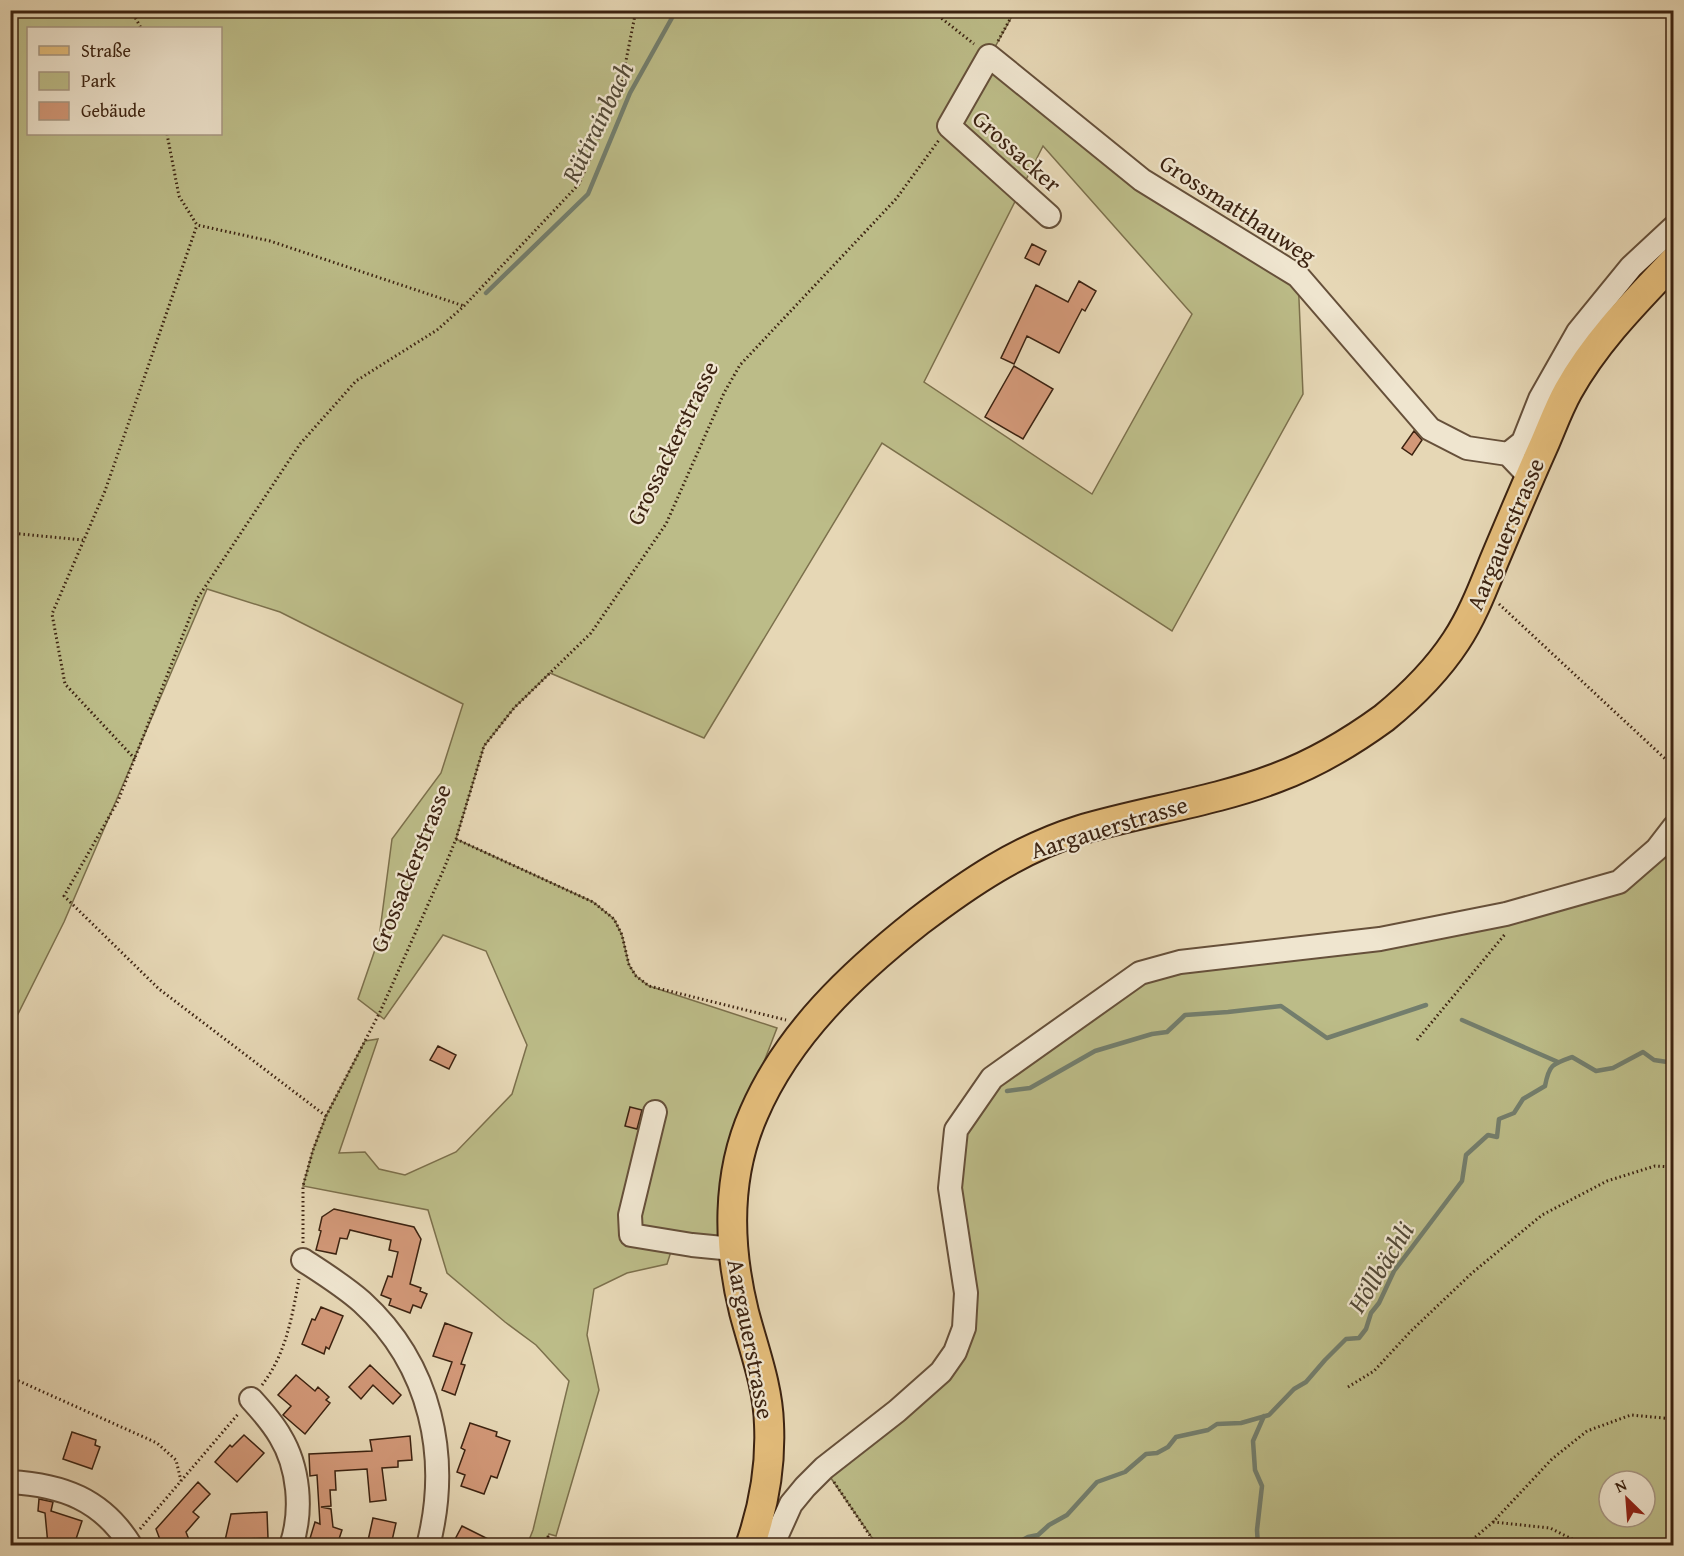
<svg xmlns="http://www.w3.org/2000/svg" width="1684" height="1556" font-family="'Gentium Book Plus',serif">
<style>
.green{fill:#bcbc88;stroke:#7c704c;stroke-width:1.5;fill-rule:evenodd}
.lines{fill:none;stroke-linecap:round;stroke-linejoin:round}
.stream{stroke:#737e6d;stroke-width:4.5}
.building{fill:#d29878;stroke:#3c2311;stroke-width:1.5}
.minor-casing{stroke:#66503a;stroke-width:26}
.major-casing{stroke:#3c2311;stroke-width:32}
.path{stroke:#3c2311;stroke-width:3;stroke-dasharray:1.5 3;stroke-linecap:butt}
.minor{stroke:#efe5cf;stroke-width:22}
.major{stroke:#e3bc7a;stroke-width:28}
.labels{text-anchor:middle;dominant-baseline:central;stroke-width:4.5;stroke-linejoin:round;paint-order:stroke}
.street-label{font-size:24px;fill:#3c2311;stroke:#efe5cf}
.water-label{font-size:26px;font-style:italic;fill:#534937;stroke:#efe5cf}
</style>
<rect width="100%" height="100%" fill="#e6d7b5"/>
<filter id="stains"><feTurbulence type="fractalNoise" baseFrequency=".00333" numOctaves="4"/><feColorMatrix values="0 0 0 0 .2 0 0 0 0 .09 0 0 0 0 .02 0 0 0 .5 -.17"/></filter>
<radialGradient id="worn" r=".72"><stop offset=".6" stop-color="#630" stop-opacity="0"/><stop offset="1" stop-color="#630" stop-opacity=".3"/></radialGradient>
<path class="green" d="M11,11H1015L990,56L1142,180L1298,276L1303,394L1172,631L882,443L704,738L550,673L514,708L484,746L456,839L593,902L614,919L622,935L629,965L636,976L649,986L777,1028L755,1085L721,1241L674,1242L667,1264L627,1273L594,1289L587,1335L599,1390L556,1536L549,1534L545,1545H527L533,1530L569,1381L536,1345L505,1322L447,1273L428,1210L303,1186L313,1150L326,1116L365,1041L378,1039L339,1153L365,1152L379,1169L405,1175L456,1152L512,1094L527,1045L486,951L443,935L384,1019L358,999L379,938L392,839L441,773L463,704L280,612L207,589L64,922L11,1028ZM28,28H220V134H28ZM1043,146L1192,314L1092,494L924,382Z
M1673,827V1545H877L824,1468L955,1352L956,1130L992,1078L1140,973L1240,956L1619,882ZM1609,1481H1645V1517H1609Z"/>
<g class="lines">
<path class="stream" d="M486,293L588,194L630,93L673,16L681,10
M1462,1020L1558,1062
M1007,1091L1030,1088L1095,1051L1152,1034L1167,1032L1185,1015L1228,1012L1281,1006L1327,1038L1426,1005
M1016,1546L1017,1543L1028,1537L1038,1535L1049,1525L1067,1515L1097,1482L1125,1472L1146,1454L1157,1453L1168,1447L1176,1437L1208,1430L1217,1424L1241,1423L1269,1415L1294,1389L1306,1382L1325,1360L1346,1339L1359,1338L1366,1329L1371,1313L1379,1303L1394,1271L1462,1181L1466,1155L1488,1135L1497,1137L1499,1119L1514,1113L1523,1099L1545,1086C1549,1065 1552,1064 1572,1057L1596,1071L1613,1068L1643,1052L1654,1060L1674,1063
M1258,1546L1257,1530L1262,1486L1255,1470L1253,1441L1264,1416"/>
</g>
<path class="building" d="M1032,244L1046,251L1039,265L1025,258Z
M1079,281L1096,291L1085,311L1082,309L1059,353L1027,336L1014,364L1001,358L1036,285L1068,302Z
M1014,366L1053,389L1023,439L985,417Z
M1414,431L1422,440L1412,455L1402,448Z
M438,1046L456,1055L449,1069L430,1060Z
M630,1107L642,1110L637,1129L625,1126Z
M334,1209L414,1227L421,1239L410,1284L421,1288L420,1291L427,1294L421,1308L413,1305L410,1313L389,1305L391,1299L381,1295L388,1276L392,1277L398,1252L389,1250L391,1240L350,1230L347,1239L340,1238L336,1254L316,1250L321,1231L319,1230L322,1217Z
M321,1307L343,1316L329,1349L326,1347L324,1354L302,1344L312,1319L315,1320Z
M445,1323L472,1333L461,1364L465,1365L455,1395L442,1390L452,1362L433,1356Z
M370,1365L401,1395L393,1404L373,1385L361,1399L349,1387Z
M296,1375L315,1391L318,1387L329,1397L326,1400L330,1403L305,1434L283,1415L291,1406L278,1395Z
M470,1423L497,1432L496,1436L510,1441L497,1478L491,1476L484,1494L461,1486L465,1475L457,1472L465,1450L461,1448Z
M72,1432L96,1440L95,1445L100,1447L92,1469L63,1459Z
M244,1435L264,1453L237,1482L215,1462L230,1445L232,1447Z
M410,1436L412,1460L398,1461V1467L382,1468L386,1500L370,1502L367,1469L335,1471L336,1490H330L331,1506L321,1507L331,1509L333,1527L342,1530L337,1545H308L315,1522L320,1524L317,1475L310,1476L309,1454L372,1451L370,1440Z
M198,1482L210,1494L193,1512L199,1517L186,1532L191,1545H162L156,1529Z
M39,1499L53,1502L51,1511L82,1521L74,1545H48L45,1513L38,1511Z
M267,1512L268,1538L247,1539L245,1545H224L231,1514Z
M373,1518L396,1523L391,1545H367Z
M462,1526L500,1545H452Z"/>
<g class="lines">
<defs>
<path id="minor" d="M1049,216L949,126L989,56L1142,180L1298,276L1430,429L1467,448L1508,454L1530,477
M1508,454L1523,442L1540,399L1578,332L1631,267L1674,227
M655,1112L630,1215L631,1235L692,1245L733,1249
M303,1260C323,1273 344,1286 362,1302C431,1365 451,1457 428,1546
M251,1399C262,1411 272,1422 280,1436C299,1467 303,1511 291,1546
M10,1482C62,1485 102,1499 131,1546
M772,1546L791,1504L805,1487L824,1468L897,1411L941,1372L955,1352L964,1328L966,1293L950,1188L956,1130L992,1078L1140,973L1180,962L1380,939L1506,914L1619,882L1657,849L1674,827"/>
<path id="major" d="M750,1546C764,1506 771,1466 769,1424C768,1386 754,1350 744,1312C728,1247 726,1176 754,1113C788,1034 852,974 919,921C969,883 1019,849 1080,830C1144,811 1213,802 1276,778C1314,764 1351,742 1384,718C1411,696 1437,670 1456,641C1472,617 1483,588 1494,561C1510,523 1526,485 1543,447C1551,429 1558,409 1568,391C1596,341 1635,302 1674,261"/>
</defs>
<use href="#minor" class="minor-casing"/>
<use href="#major" class="major-casing"/>
<path class="path" d="M131,10L141,28
M931,10L974,44
M998,41L1015,10
M167,134L179,196L197,225L270,241L464,306
M10,533L83,540
M1499,604L1674,767
M135,759L65,684L52,614L105,491L197,225
M456,839L593,902L614,919L622,935L629,965L636,976L649,986L786,1020
M1417,1040L1506,933
M326,1116L159,989L64,896L118,801L197,599L300,444L356,381L437,330L464,306L579,184L621,86L636,10
M303,1243V1186L313,1150L326,1116L380,1012L443,871L456,839L484,746L514,708L591,633L666,524L724,393L740,365L896,199L939,140
M10,1377L157,1443L176,1460L181,1481
M262,1385C286,1354 292,1317 299,1279
M1348,1387L1374,1371L1410,1332L1472,1273L1542,1215L1607,1181L1655,1166L1674,1167
M834,1482L877,1546
M1493,1522L1550,1528L1586,1546
M140,1529L239,1413
M545,1546L549,1534
M1465,1546L1493,1522L1552,1459L1587,1431L1631,1415L1674,1419"/>
<use href="#minor" class="minor"/>
<use href="#major" class="major"/>
</g>
<g class="labels">
<g class="street-label">
<text transform="translate(1017 151) rotate(42)">Grossacker</text>
<text transform="translate(1238 209) rotate(33)">Grossmatthauweg</text>
<text transform="translate(672 443) rotate(-64)">Grossackerstrasse</text>
<text transform="translate(1505 534) rotate(-67)">Aargauerstrasse</text>
<text transform="translate(1109 827) rotate(-17)">Aargauerstrasse</text>
<text transform="translate(410 868) rotate(-68)">Grossackerstrasse</text>
<text transform="translate(751 1339) rotate(79)">Aargauerstrasse</text>
</g>
<g class="water-label">
<text transform="translate(597 122) rotate(-64)">Rütirainbach</text>
<text transform="translate(1380 1267) rotate(-58)">Höllbächli</text>
</g>
</g>
<rect width="1684" height="1556" fill="none" stroke="#e6d7b5" stroke-width="36"/>
<rect x="12" y="12" width="1660" height="1532" fill="none" stroke="#3c2311" stroke-width="3"/>
<rect x="18" y="18" width="1648" height="1520" fill="none" stroke="#3c2311" stroke-width="1.5"/>
<rect x="27" y="27" width="195" height="108" fill="#efe5cf" stroke="#a79783" stroke-width="1.5"/>
<rect x="39" y="46" width="30" height="9" fill="#e3bc7a" stroke="#a79783" stroke-width="1.5"/>
<text x="81" y="57" font-size="18" fill="#3c2311">Straße</text>
<rect x="39" y="72" width="30" height="18" fill="#bcbc88" stroke="#a79783" stroke-width="1.5"/>
<text x="81" y="87" font-size="18" fill="#3c2311">Park</text>
<rect x="39" y="102" width="30" height="18" fill="#d29878" stroke="#a79783" stroke-width="1.5"/>
<text x="81" y="117" font-size="18" fill="#3c2311">Gebäude</text>
<g transform="translate(1627 1499) rotate(335)"><circle r="28" fill="#efe5cf" stroke="#a79783" stroke-width="1.5"/>
<path d="M0-4.5L10 22L0 15L-10 22Z" fill="#8f2418"/>
<text y="-9" font-size="16" font-weight="bold" text-anchor="middle" fill="#3c2311">N</text>
</g>
<rect width="100%" height="100%" filter="url(#stains)"/>
<rect width="100%" height="100%" fill="url(#worn)"/>
</svg>
